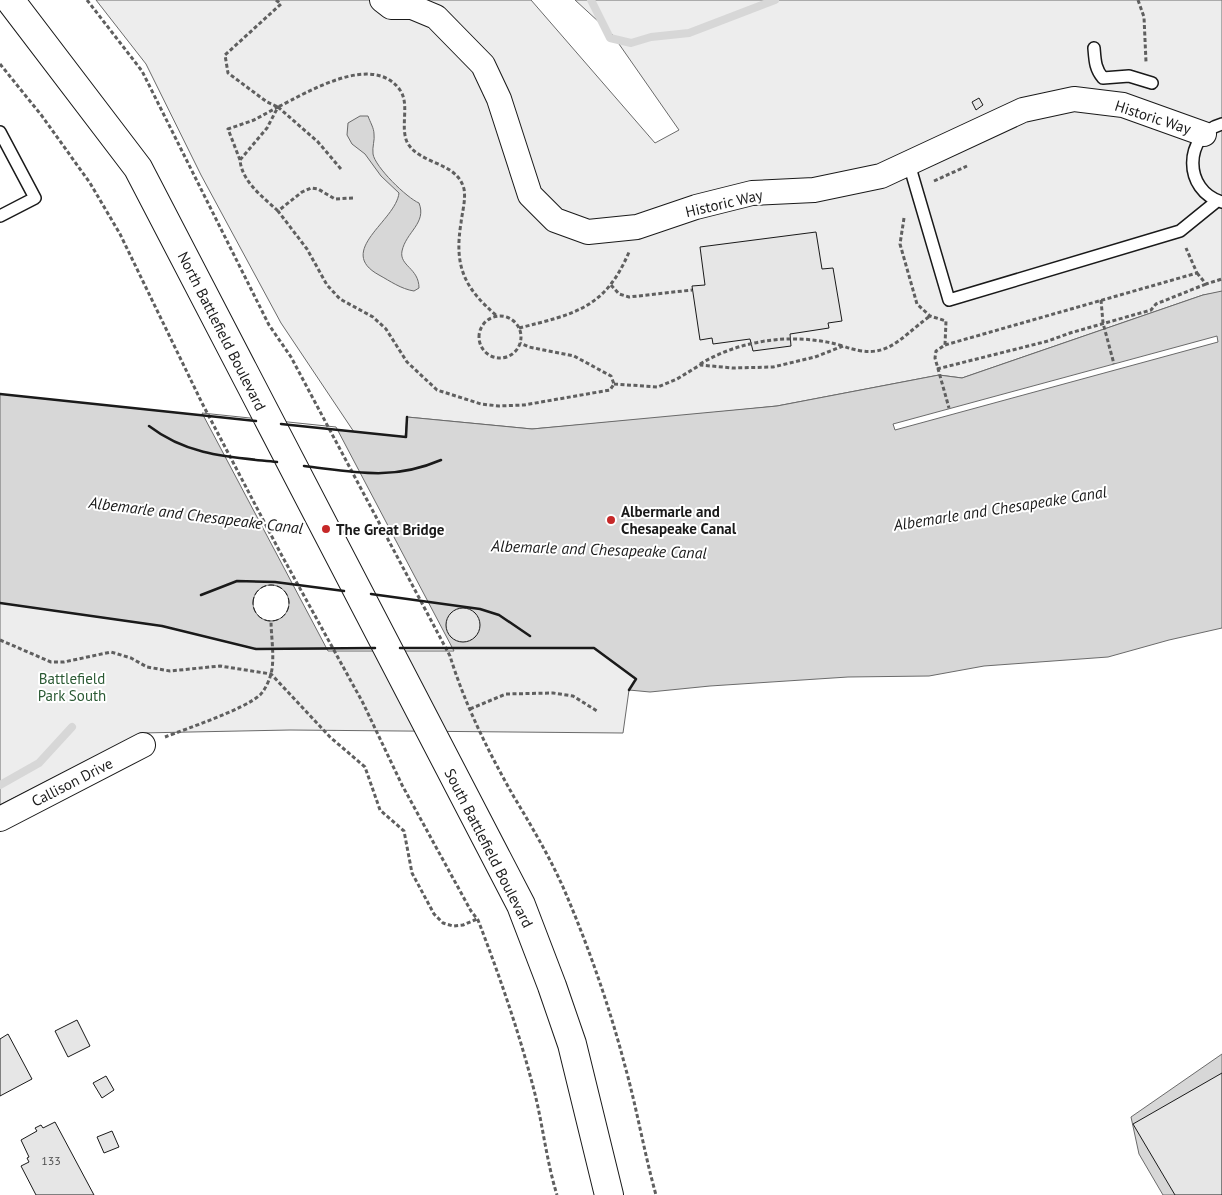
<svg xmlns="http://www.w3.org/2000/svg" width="1222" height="1195" font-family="'PT Sans',sans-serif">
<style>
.built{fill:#ededed;stroke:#6a6a6a}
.water{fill:#d7d7d7;stroke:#6a6a6a}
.pier{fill:#fff;stroke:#6a6a6a}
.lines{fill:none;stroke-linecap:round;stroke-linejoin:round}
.stream{stroke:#d7d7d7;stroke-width:8}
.building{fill:#e6e6e6;stroke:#1a1a1a}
.service-casing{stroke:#1a1a1a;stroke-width:14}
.minor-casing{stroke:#1a1a1a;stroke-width:26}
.primary-casing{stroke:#1a1a1a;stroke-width:30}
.path{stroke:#5f5f5f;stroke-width:3;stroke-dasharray:4 2.5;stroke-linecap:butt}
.service{stroke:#fff;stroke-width:11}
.minor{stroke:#fff;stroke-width:24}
.primary{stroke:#fff;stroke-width:28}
.fence{stroke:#1a1a1a;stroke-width:1;stroke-dasharray:6 2.5;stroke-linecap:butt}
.wall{stroke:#1a1a1a;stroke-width:2.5}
.poi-dot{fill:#c62828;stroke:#fff;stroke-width:2}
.labels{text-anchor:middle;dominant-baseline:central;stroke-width:4;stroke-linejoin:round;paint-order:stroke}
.number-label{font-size:12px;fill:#4d4d4d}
.street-label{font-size:15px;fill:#1a1a1a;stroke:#fff}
.poi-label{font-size:15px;font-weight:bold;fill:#1a1a1a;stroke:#fff;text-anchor:start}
.park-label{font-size:15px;fill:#2b5a34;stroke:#fff}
.water-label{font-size:16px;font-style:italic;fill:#1a1a1a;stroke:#fff}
</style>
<rect width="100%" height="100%" fill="#fff"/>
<path class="built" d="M96,0H531L655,143L679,130L612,34L575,0H1222V292L1203,295L962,378L939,375L777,406L671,417L532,429L407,417L406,437L354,432L281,323L201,175L146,64Z
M0,603L162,626L256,649L594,648L636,679L629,690L623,733L290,730L141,733L0,805Z"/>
<path class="water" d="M360,116H368C370,122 374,128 374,134C375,140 372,147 373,154C375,167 407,198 419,203C427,223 406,232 402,251C399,266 419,268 419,288L414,291C401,289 390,281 379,275C335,251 396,221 399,193L381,176L365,154L352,144L347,135L348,123Z
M1222,291V628L1169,640L1108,657L984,666L929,676L848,677L710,686L650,692L629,690L636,679L594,648L256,649L162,626L0,603V394L405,437L407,417L532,429L777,406L939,375L962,378L1203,295Z
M1222,1054V1195H1163L1139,1154L1131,1117Z"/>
<path class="pier" d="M1217,336L1218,342L895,430L893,424Z
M202,413L336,427L454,651H328Z
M253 603a18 18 0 1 1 36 0a18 18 0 1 1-36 0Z"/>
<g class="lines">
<path class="stream" d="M591,0L610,38L631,43L651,37L689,33L775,0
M0,785L39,763L72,727"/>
</g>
<path class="building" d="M979,98L983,105L976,110L972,102Z
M816,232L822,269L833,268L842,321L828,323L829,328L790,334L791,346L753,351L750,339L713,344L712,338L700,340L692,286L705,285L700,247Z
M446 625a17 17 0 1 1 34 0a17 17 0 1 1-34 0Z
M77,1020L90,1046L68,1057L55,1031Z
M8,1034L32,1079L0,1096V1039Z
M1222,1073V1195H1175L1133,1124Z
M106,1076L114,1090L102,1098L93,1083Z
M55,1122L94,1195H36L21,1166L29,1162L27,1158L29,1157L21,1140L37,1131L35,1128L41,1125L43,1128Z
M112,1131L119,1147L104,1153L97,1137Z"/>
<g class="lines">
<defs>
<path id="service" d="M1094,48C1095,60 1095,69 1103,78L1129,76L1152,83
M1222,124C1183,135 1183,191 1222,202
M0,132L35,198L0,216
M909,164L949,300L1180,231L1217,201"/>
<path id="minor" d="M382,0L391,7H412L436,17L483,65L499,99L530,195L555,220L588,232L637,227L696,207L752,193L814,190L881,176L1023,110L1074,99L1123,105L1204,134
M0,819L143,745"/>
<path id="primary" d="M10,0L138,168L521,905L552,986L572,1044L609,1195"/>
</defs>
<use href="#service" class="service-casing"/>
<use href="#minor" class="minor-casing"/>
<use href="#primary" class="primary-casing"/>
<path class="path" d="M87,0L142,71L269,325L291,357L450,656C465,705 489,753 514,797C532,827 549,856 563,887C588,945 609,1005 625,1066C637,1109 644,1152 656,1195
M276,0L281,4L225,55L228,73L267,102L278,107C308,92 373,52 400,90C410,104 400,126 407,142C419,165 457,161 464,189C466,200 462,213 461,223C454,266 464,288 497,316
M1138,0L1144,17L1146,62
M0,64L42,116L90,183L120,234L202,403L281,554L363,703L402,785L471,911L478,920C500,977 520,1035 535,1094C543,1127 547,1163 557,1195
M278,107L318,142L341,169
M240,160L228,129L254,120L278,107L267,128L240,160C242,182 263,197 278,211
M934,181L967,166
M353,198L335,199L318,189L311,188L302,192L278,211L307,249L327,285L340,299L373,317L386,329L407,362L437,390L481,404L499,406L524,405L610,390L614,384L611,376L574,356L529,347L520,343
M904,218L900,244L917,304L930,316L946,321L945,345L936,351L935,358L949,408
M1197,273L1206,284L1222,279
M611,285L619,294L629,297L692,290
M1101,300L1103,323L1114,364
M479 337a21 21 0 1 1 42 0a21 21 0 1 1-42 0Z
M519,328C574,314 605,309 629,252
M945,345L1197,273L1186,248
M700,364C742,339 796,332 843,346
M937,369L1048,341L1070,333L1151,310L1156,304L1206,284
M614,384L658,387L677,379L700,365L733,368L773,367L815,357L843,346C887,362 897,340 930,316
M0,640L51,662H64L111,652L131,658L147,667L170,671L220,666L271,674L330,737L365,767L380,810L404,831L412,873L434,914L443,923L453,926L463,925L477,919
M470,709L506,694L553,693L573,696L597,711
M165,737C188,728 243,710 260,695C265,690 269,681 271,674C275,658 271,637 271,620"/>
<use href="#service" class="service"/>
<use href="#minor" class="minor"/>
<use href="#primary" class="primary"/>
<path class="fence" d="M253 603a18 18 0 1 1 36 0a18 18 0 1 1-36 0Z"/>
<path class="wall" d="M0,394L256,421
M281,424L406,437L407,417
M149,426C188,456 230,457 277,462
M304,466C355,472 392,481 441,460
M371,594L480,609L499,615L530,636
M201,595L237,581L275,582L344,591
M0,603L162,626L256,649L375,648
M400,648H594L636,679L629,690"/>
</g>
<g class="poi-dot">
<circle cx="611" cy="520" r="5"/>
<circle cx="326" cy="529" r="5"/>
</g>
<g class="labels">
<g class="number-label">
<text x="51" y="1160">133</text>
</g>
<g class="street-label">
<text transform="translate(1153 117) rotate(18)">Historic Way</text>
<text transform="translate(724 203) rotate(-13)">Historic Way</text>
<text transform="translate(222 331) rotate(63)">North Battlefield Boulevard</text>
<text transform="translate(72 782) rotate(-27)">Callison Drive</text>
<text transform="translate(489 848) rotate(63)">South Battlefield Boulevard</text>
</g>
<g class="poi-label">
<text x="621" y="511">Albermarle and<tspan x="621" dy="17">Chesapeake Canal</tspan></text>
<text x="336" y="529">The Great Bridge</text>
</g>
<g class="park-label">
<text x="72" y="678">Battlefield<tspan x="72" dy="17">Park South</tspan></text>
</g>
<g class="water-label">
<text transform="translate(1000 508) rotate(-9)">Albemarle and Chesapeake Canal</text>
<text transform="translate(196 515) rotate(7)">Albemarle and Chesapeake Canal</text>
<text transform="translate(599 549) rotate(2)">Albemarle and Chesapeake Canal</text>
</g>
</g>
</svg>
